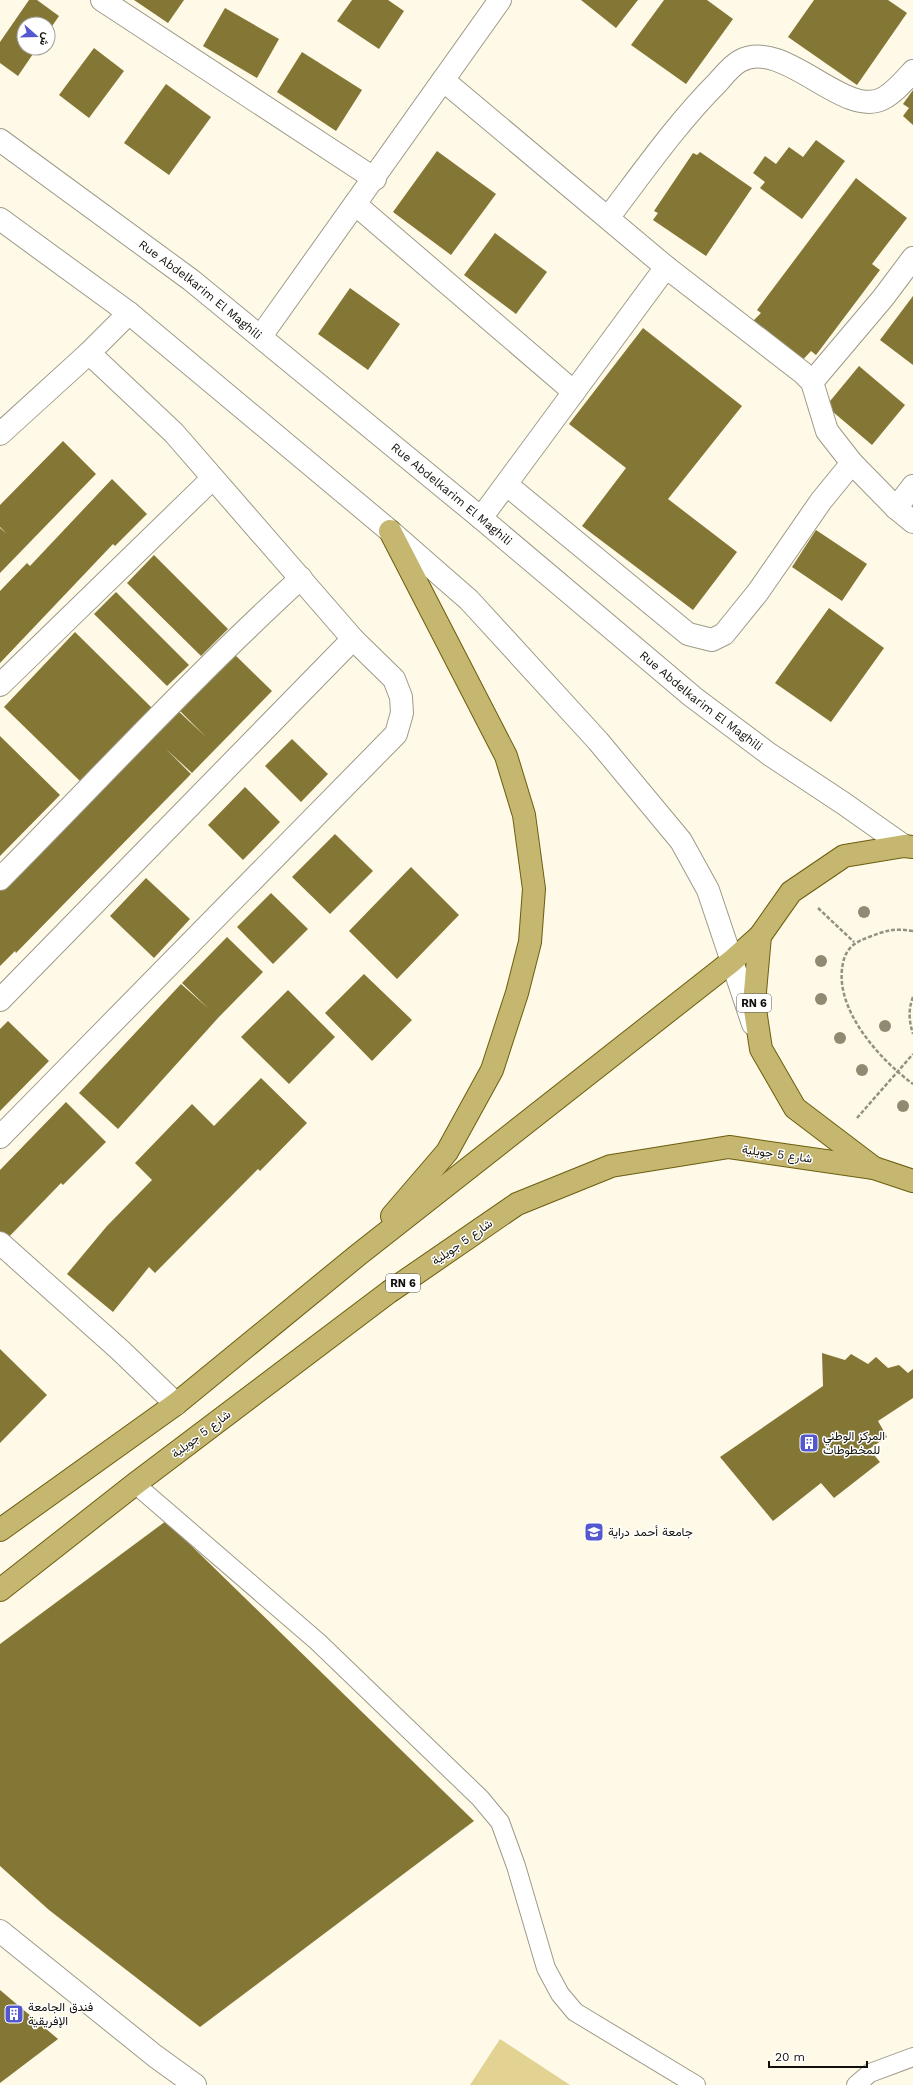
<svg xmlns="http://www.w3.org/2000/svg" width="913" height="2085" font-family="'Work Sans',Vazirmatn,sans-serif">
  <rect width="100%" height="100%" fill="#fefae7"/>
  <polygon fill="#e2d393" points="500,2039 570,2085 470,2085"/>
  <g fill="#847635">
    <polygon points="29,0 37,0 59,16 48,32 48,24 24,24 24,48 37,48 18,76 0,63 0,42"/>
    <polygon points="134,0 184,0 168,23"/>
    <polygon points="352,0 388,0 404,11 379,49 337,21"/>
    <polygon points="581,0 638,0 616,28"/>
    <polygon points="664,0 707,0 733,19 686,84 631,45"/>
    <polygon points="814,0 888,0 907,13 857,85 788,37"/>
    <polygon points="225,8 279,39 257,78 203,46"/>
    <polygon points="94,48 124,71 89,118 59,95"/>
    <polygon points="302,52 362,90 336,131 277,92"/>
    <polygon points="166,84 211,117 169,175 124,143"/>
    <polygon points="913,90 913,125 903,116 909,108 903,104"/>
    <polygon points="816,140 845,161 802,219 760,188 765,182 753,173 765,156 776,164 789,147 803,157"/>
    <polygon points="437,151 496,194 451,255 393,212"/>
    <polygon points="700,152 752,188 706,256 653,220 658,213 654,211 693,153 697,155"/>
    <polygon points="856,178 907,218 872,264 880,270 816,355 811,351 797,366 751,323 761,313 757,310"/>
    <polygon points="495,233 547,272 516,314 464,275"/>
    <polygon points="350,288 400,324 368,370 318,334"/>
    <polygon points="913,296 913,365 880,340"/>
    <polygon points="643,328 742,406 668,499 737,552 693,610 582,526 626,468 569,424"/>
    <polygon points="859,366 905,405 872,445 826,406"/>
    <polygon points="63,441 96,474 0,573 0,528 7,534 0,527 0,505"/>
    <polygon points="112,479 147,514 115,546 113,544 0,663 0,591 27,563 30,566"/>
    <polygon points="816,530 867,564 842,601 792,567"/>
    <polygon points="154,555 228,629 201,656 127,583"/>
    <polygon points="116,592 189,665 167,686 94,614"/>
    <polygon points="829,608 884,648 831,722 775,683"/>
    <polygon points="75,632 152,708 80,781 4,707"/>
    <polygon points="232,652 272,691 192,773 166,749 191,774 16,953 15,951 0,966 0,889 175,708 206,737 177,708"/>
    <polygon points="0,736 60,795 0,856"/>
    <polygon points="292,739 328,774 301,802 265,766"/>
    <polygon points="245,787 280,822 243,860 208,825"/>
    <polygon points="335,834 373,871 330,914 292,877"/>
    <polygon points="411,867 459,915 397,979 349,931"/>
    <polygon points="146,878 190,919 154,958 110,916"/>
    <polygon points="271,893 308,929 273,964 237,927"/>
    <polygon points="227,937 263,972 218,1018 118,1129 79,1093 181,984 209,1009 182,983"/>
    <polygon points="364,974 412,1020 372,1061 325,1013"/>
    <polygon points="288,990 335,1037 289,1084 241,1037"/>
    <polygon points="8,1021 49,1061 0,1111 0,1029"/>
    <polygon points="261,1078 307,1123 260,1171 258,1169 155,1273 149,1267 113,1312 67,1274 107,1226 152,1180 135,1163 192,1104 214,1126"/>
    <polygon points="66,1102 106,1142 63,1185 61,1183 3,1243 0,1240 0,1170"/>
    <polygon points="0,1349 47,1395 0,1443"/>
    <polygon points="822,1353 845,1360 851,1354 868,1364 876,1357 888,1368 899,1365 908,1373 913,1369 913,1398 878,1421 887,1437 869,1449 880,1462 834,1498 821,1483 773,1521 720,1457 823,1386"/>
    <polygon points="166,1521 474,1821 200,2027 49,1910 0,1866 0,1644"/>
    <polygon points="0,1990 58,2039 0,2083"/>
  </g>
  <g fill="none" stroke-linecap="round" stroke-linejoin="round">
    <defs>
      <g id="service">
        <polyline points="135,1484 318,1642 480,1798 500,1822 516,1866 546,1968 560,1994 575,2012 696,2085"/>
        <polyline points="856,2085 870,2073 913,2057"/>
      </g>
      <g id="minor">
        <polyline points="102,0 375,179"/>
        <polyline points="443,80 666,267 803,373 812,382 827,431 852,463 896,508 913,522"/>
        <polyline points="355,204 574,392"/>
        <path d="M 608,218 C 643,172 677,123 718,82 C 724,75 732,65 740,61 C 783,37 843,118 882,99 C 894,93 904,81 913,71"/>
        <polyline points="261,336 500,0"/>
        <polyline points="812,382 883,298 913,258"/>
        <polyline points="0,434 89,353"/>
        <polyline points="507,485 688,634 712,640 724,634 758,592 821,501 852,463"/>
        <polyline points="896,508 913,486"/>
        <polyline points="481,518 666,267"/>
        <polyline points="0,685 213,478"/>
        <path d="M 0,879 C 100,778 196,674 301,578"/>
        <polyline points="0,1000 353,639"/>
        <polyline points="0,1137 396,734 402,713 401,697 394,679 353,639 174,433 89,353 129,313"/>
        <polyline points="0,1243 120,1350 176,1404"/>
        <polyline points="0,1931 155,2056 195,2085"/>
      </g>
      <g id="tertiary">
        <path id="s1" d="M 0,140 L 191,280 L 481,518 L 693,697 L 769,754 L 843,803 L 904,846"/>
        <polyline points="0,219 129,313 390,531 469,600 598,741 681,841 708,890 753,1024"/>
      </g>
      <g id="primary">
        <polyline points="390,531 506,756 524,815 534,889 530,942 517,993 492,1070 447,1152 392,1216"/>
        <polyline points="913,847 904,846 844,856 791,892 760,936 754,1003 761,1049 795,1108 874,1168 913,1181"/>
        <polyline points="0,1530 176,1404 358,1255 732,961 760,936"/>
        <polyline points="0,1590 135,1484 389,1292 517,1204 611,1166 729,1147 874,1168"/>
      </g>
    </defs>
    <use href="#service" stroke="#9e9a89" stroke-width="20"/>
    <use href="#minor" stroke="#9e9a89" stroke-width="24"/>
    <use href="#tertiary" stroke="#9e9a89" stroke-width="24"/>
    <use href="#primary" stroke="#6d5d0e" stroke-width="24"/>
    <g stroke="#949184" stroke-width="2.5" stroke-dasharray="4 2" stroke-linecap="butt">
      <polyline points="818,908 854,942"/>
      <path d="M 913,931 C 893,928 888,930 869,937 C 855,942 846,948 843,963 C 833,1008 879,1059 913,1084"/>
      <path d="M 913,997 C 908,1010 909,1021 913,1034"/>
      <polyline points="857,1118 913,1054"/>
    </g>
    <use href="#service" stroke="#fff" stroke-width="18"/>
    <use href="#minor" stroke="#fff" stroke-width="22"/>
    <use href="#tertiary" stroke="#fff" stroke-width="22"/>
    <use href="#primary" stroke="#c5b770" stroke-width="22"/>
  </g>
  <g fill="#8f8a71">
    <circle cx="864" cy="912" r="6"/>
    <circle cx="821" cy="961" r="6"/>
    <circle cx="821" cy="999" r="6"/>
    <circle cx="885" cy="1026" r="6"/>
    <circle cx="840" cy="1038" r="6"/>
    <circle cx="862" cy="1070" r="6"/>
    <circle cx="903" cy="1106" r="6"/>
  </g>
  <defs>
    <symbol id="building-square" viewBox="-11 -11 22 22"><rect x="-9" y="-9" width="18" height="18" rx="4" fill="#5458cf" stroke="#fff"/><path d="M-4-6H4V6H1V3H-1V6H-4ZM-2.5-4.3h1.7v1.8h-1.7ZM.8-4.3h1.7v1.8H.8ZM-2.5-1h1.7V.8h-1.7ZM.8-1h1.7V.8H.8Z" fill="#fff"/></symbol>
    <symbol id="university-square" viewBox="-11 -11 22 22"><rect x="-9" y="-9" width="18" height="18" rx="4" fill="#5458cf" stroke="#fff"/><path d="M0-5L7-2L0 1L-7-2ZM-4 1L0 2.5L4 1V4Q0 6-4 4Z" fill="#fff"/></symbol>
  </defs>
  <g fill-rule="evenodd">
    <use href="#building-square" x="798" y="1432" width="22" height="22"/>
    <use href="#university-square" x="583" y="1521" width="22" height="22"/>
    <use href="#building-square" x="3" y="2003" width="22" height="22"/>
  </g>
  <g text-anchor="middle" stroke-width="3" stroke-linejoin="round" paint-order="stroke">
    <g fill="#fff" stroke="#585753" stroke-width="1">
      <rect x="737" y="994" width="34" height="18" rx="3"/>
      <rect x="386" y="1274" width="34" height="18" rx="3"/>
    </g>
    <g font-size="11" font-weight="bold" fill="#110f09">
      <text x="754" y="1007">RN 6</text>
      <text x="403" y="1287">RN 6</text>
    </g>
    <g font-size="12" fill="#110f09" stroke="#fff">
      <text dy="4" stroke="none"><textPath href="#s1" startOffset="250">Rue Abdelkarim El Maghili</textPath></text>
      <text dy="4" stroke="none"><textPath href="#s1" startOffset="574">Rue Abdelkarim El Maghili</textPath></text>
      <text dy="4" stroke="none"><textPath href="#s1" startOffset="898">Rue Abdelkarim El Maghili</textPath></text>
      <text transform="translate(777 1154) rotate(8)" y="4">شارع 5 جويلية</text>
      <text transform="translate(462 1242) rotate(-35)" y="4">شارع 5 جويلية</text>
      <text transform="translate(201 1434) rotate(-37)" y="4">شارع 5 جويلية</text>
    </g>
    <g font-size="12" fill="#110f09" stroke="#fff" text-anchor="start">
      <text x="823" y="1440">المركز الوطني<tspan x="823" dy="14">للمخطوطات</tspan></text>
      <text x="608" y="1536">جامعة أحمد دراية</text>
      <text x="28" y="2011">فندق الجامعة<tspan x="28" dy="14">الإفريقية</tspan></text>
    </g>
  </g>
  <g transform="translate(36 36) rotate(110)"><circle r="19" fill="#ffffff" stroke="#a09f9d"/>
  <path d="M0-3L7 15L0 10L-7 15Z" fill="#5458cf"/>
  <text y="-6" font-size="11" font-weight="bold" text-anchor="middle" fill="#110f09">ش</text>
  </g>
  <path d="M769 2061v6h98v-6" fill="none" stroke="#110f09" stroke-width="2"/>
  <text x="775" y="2061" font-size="12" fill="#110f09" stroke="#ffffff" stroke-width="3" paint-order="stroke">20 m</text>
</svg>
